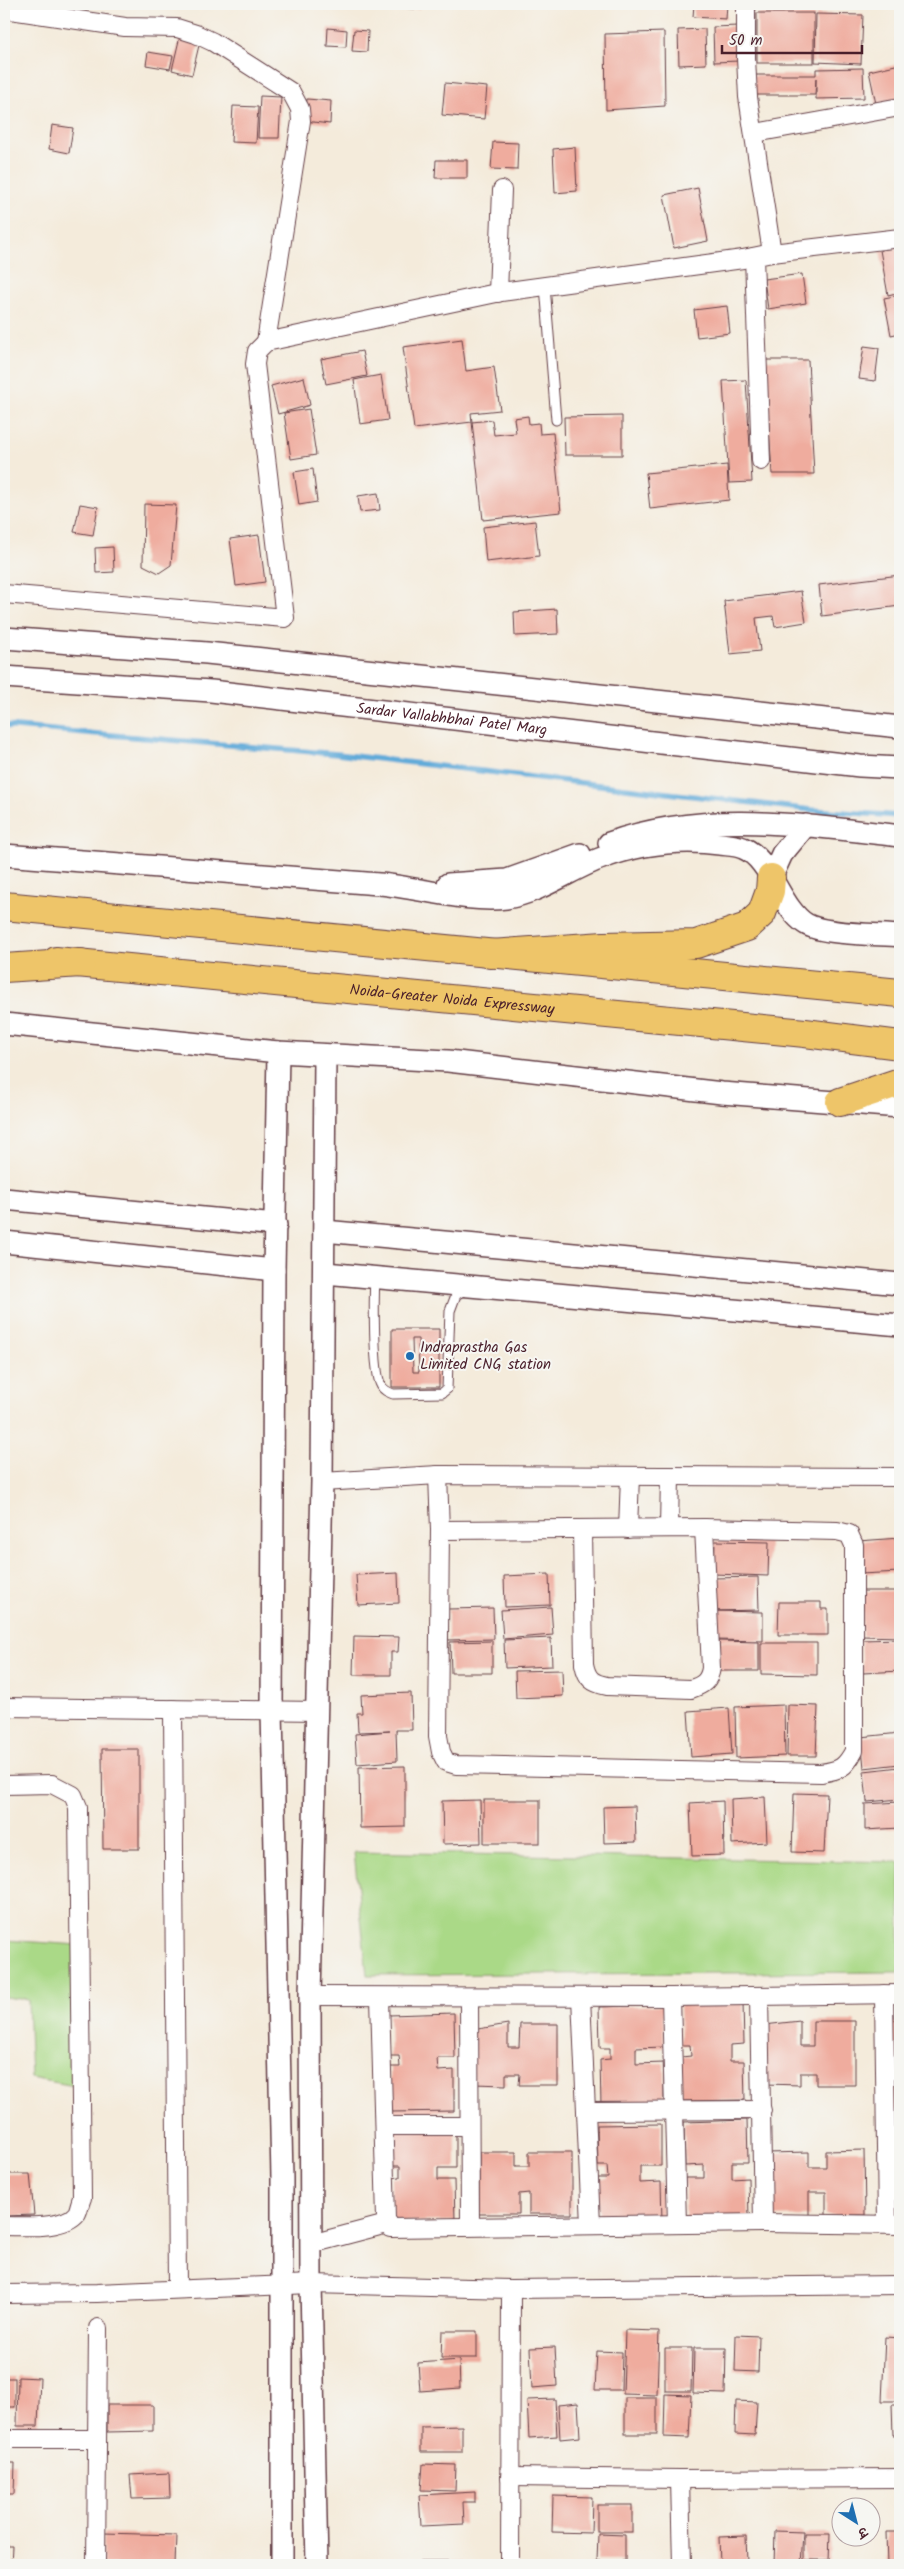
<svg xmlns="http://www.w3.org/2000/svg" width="904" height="2569" font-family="Kalam,'Playpen Sans Deva',sans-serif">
  <rect width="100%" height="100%" fill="#f6f6f2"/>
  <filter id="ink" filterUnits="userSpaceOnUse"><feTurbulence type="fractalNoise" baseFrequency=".02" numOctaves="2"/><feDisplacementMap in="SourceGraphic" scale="10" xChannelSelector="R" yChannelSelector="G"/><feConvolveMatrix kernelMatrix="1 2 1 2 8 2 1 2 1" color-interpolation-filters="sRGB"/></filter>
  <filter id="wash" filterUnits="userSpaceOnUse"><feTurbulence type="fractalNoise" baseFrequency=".0096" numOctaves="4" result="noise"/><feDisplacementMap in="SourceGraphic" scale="20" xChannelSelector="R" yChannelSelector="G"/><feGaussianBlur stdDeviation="1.12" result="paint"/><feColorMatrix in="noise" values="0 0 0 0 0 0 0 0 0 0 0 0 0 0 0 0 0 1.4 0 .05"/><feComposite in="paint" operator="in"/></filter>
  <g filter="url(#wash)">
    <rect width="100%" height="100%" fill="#f4ebdb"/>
    <g fill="#aad987" stroke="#7a7c59">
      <polygon points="354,1852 900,1862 900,1972 367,1975"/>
      <polygon points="4,1940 79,1945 80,2087 31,2078 28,2000 4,1997"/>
    </g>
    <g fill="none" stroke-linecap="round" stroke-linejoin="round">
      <polyline stroke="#62abd9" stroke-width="5.5" points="4,726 337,754 812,810 900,816"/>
    </g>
    <g id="blocks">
      <g fill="#efac9e" fill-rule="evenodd">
        <polygon points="394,4 420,4 419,9 393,8"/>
        <polygon points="694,4 727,4 726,19 693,17"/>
        <rect x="757" y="13" width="57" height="50"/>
        <polygon points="816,14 863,15 861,64 815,62"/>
        <polygon points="738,26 739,61 714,62 713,27"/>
        <polygon points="328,28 347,30 346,47 327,46"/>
        <polygon points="705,29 706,64 679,65 678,30"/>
        <polygon points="354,30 368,31 367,52 352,51"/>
        <polygon points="664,32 665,106 606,110 605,34"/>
        <polygon points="180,36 200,41 192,75 172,70"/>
        <polygon points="148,52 173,56 170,69 146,65"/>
        <polygon points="900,64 900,99 876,104 869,71"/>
        <polygon points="863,68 864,98 816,99 816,78 815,95 754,95 754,75 816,75 816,69"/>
        <polygon points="445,83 487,87 484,119 442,115"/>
        <polygon points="260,96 281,97 279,138 258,138"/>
        <polygon points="307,99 331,101 330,124 305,121"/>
        <polygon points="233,106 258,107 256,143 231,142"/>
        <polygon points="52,125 73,128 69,153 49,149"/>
        <polygon points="493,142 518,143 517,170 491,169"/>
        <polygon points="575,147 577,191 555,193 553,149"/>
        <polygon points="436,160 467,160 467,178 435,178"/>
        <polygon points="698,188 708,241 674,248 664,195"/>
        <polygon points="900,247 900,264 897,265 900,292 888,295 880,250"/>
        <polygon points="802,274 806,303 768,309 764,279"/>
        <polygon points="900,295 900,333 891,335 884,298"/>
        <polygon points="727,306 730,333 697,337 694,310"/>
        <polygon points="462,339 466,371 494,367 500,410 471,413 472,422 414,429 403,347"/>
        <polygon points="864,346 879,348 875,381 859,379"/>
        <polygon points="362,351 367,376 326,384 321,359"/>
        <polygon points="765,360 808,360 814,474 772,474"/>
        <polygon points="381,375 388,420 360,424 354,380"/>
        <polygon points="304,377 310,405 278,414 271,386"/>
        <polygon points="746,380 752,482 729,483 723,381"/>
        <polygon points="309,409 316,455 291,459 284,413"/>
        <polygon points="528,416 529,424 539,423 540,434 553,433 561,512 483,520 472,422 492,420 494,435 516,433 514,418"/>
        <polygon points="622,416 622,455 565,455 564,417"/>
        <polygon points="727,465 729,500 650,509 646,473"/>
        <polygon points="313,469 317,502 299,505 294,472"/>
        <polygon points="378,493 380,510 360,512 358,496"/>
        <polygon points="80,504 98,507 93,535 74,532"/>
        <polygon points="144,504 176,505 171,565 159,573 143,565"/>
        <polygon points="535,521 539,556 486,562 483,527"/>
        <polygon points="259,535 265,582 236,586 230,539"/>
        <polygon points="113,547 114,572 96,573 95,548"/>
        <polygon points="900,575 900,606 822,616 819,585"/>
        <polygon points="801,591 806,622 775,627 773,616 756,618 760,651 730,654 724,601"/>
        <polygon points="557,609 558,634 515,636 514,612"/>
        <path d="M 392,1329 L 439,1329 L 439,1387 L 392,1387 ZM 412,1339 L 418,1339 L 419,1372 L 413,1372 Z"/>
        <polygon points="900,1538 900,1572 860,1574 858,1541"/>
        <polygon points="715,1541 769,1542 768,1576 714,1574"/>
        <polygon points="398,1573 399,1603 358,1605 356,1575"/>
        <polygon points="549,1574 550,1605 505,1607 504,1576"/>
        <polygon points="758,1577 759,1610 714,1611 714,1578"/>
        <polygon points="863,1591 900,1591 900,1637 862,1636"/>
        <polygon points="779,1602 821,1602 821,1609 828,1609 828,1635 778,1635"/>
        <polygon points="551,1607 553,1635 503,1639 501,1610"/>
        <polygon points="493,1608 494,1639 448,1640 448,1609"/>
        <polygon points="716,1611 763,1612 763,1641 715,1640"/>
        <polygon points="354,1636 399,1637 398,1652 391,1652 391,1675 353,1675"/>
        <polygon points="551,1638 552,1666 505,1668 504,1640"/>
        <polygon points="900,1639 900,1671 863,1673 861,1640"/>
        <polygon points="492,1641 492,1673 451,1673 450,1642"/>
        <polygon points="719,1641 759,1642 759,1671 719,1671"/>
        <polygon points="761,1643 817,1643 817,1675 761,1674"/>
        <polygon points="562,1670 563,1696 516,1698 515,1671"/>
        <polygon points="411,1693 412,1730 396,1730 397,1761 357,1764 355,1734 390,1731 358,1732 357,1713 362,1713 361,1695"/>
        <polygon points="784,1705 785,1756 736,1758 735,1707"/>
        <polygon points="788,1705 818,1706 816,1756 787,1756"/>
        <polygon points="729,1708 732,1754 691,1757 688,1711"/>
        <polygon points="900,1733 900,1764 864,1768 861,1737"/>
        <polygon points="102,1749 139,1749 139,1849 103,1849"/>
        <polygon points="405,1766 405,1827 360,1828 359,1767"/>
        <polygon points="900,1767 900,1799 867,1802 864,1771"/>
        <polygon points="794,1793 827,1794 824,1853 792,1852"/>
        <polygon points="765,1797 767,1842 732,1844 731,1799"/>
        <polygon points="480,1800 481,1843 443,1844 442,1801"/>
        <rect x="484" y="1800" width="56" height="43"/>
        <polygon points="723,1801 724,1855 692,1856 690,1803"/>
        <polygon points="900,1802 900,1828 865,1830 865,1804"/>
        <polygon points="635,1806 636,1842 604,1843 603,1807"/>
        <polygon points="743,2003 744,2044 730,2045 730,2061 744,2061 745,2100 682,2101 681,2057 691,2056 690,2045 681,2045 680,2004"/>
        <polygon points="663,2005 664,2047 636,2048 636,2064 664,2063 664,2103 601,2104 600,2060 610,2059 610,2048 600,2048 599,2007"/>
        <polygon points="454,2013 455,2058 437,2058 438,2071 454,2070 454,2111 391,2112 390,2067 400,2067 399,2056 390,2056 389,2015"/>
        <polygon points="891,2020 900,2020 900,2056 890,2056"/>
        <polygon points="800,2021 800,2046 813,2046 813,2021 855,2021 855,2085 816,2085 816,2073 800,2073 800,2085 765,2084 764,2025"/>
        <polygon points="508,2024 508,2047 519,2047 520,2024 558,2024 558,2085 519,2085 520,2074 506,2074 506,2085 474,2084 472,2030"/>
        <rect x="890" y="2068" width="10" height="44"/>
        <polygon points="747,2120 748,2162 732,2162 732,2179 748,2178 749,2218 685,2219 685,2178 704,2178 704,2165 685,2166 684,2122"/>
        <polygon points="661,2124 661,2166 640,2166 640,2183 661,2182 662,2222 599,2223 598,2178 608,2178 607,2166 598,2166 597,2125"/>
        <polygon points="895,2128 900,2128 900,2164 894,2164"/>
        <polygon points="392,2129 456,2132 456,2168 438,2168 438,2180 454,2180 455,2221 392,2222 391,2178 400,2177 400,2166 391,2166"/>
        <polygon points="864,2150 865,2215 826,2215 826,2192 809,2192 809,2216 768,2217 767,2153 809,2152 809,2167 826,2167 826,2151"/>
        <polygon points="479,2152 516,2152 516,2166 529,2166 529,2152 572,2152 572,2214 529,2214 529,2193 519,2194 519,2214 479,2214"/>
        <polygon points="4,2174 30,2174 34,2215 4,2216"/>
        <rect x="893" y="2176" width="7" height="44"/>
        <polygon points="625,2330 659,2331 657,2395 623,2394"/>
        <polygon points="442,2331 477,2331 477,2358 441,2358"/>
        <polygon points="736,2335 759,2336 758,2372 735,2371"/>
        <polygon points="885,2337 900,2338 900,2401 882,2401"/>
        <polygon points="555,2347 557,2386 532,2388 530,2348"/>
        <polygon points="665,2348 692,2348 691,2391 665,2391"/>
        <polygon points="694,2348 726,2348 725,2394 693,2393"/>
        <polygon points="597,2351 622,2352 621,2390 595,2390"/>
        <polygon points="459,2360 460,2388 420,2391 418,2363"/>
        <polygon points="18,2377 40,2378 38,2426 17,2426"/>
        <rect x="4" y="2378" width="11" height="29"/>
        <polygon points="665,2394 691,2395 689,2438 664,2437"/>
        <rect x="625" y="2398" width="32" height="36"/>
        <polygon points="555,2399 557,2436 529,2438 527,2400"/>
        <polygon points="736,2401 757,2402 755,2435 735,2434"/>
        <polygon points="578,2403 580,2437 560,2439 558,2405"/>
        <polygon points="107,2405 153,2405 153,2431 107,2432"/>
        <polygon points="892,2405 900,2405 900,2435 893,2435"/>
        <polygon points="462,2426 462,2452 421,2452 421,2427"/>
        <polygon points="4,2463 15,2463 14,2494 4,2494"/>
        <polygon points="423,2464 456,2465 455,2491 421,2490"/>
        <polygon points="169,2473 170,2498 132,2499 130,2475"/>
        <polygon points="475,2492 475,2502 463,2502 464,2524 421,2526 419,2495"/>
        <polygon points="553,2496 592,2497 591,2533 552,2532"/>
        <rect x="597" y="2505" width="35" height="27"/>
        <polygon points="775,2531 803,2532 801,2565 774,2565"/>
        <polygon points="886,2532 900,2532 900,2565 887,2565"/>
        <polygon points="104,2533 176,2535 175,2565 103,2565"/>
        <polygon points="598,2534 625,2535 625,2561 597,2561"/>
        <polygon points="804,2534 830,2534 829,2560 804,2560"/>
        <polygon points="746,2536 747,2563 720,2564 719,2537"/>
        <polygon points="4,2546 12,2546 11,2565 4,2565"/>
        <rect x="421" y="2561" width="42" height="4"/>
      </g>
    </g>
  </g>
  <g filter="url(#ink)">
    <use href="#blocks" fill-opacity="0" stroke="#643e45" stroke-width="1"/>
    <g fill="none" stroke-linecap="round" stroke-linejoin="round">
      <defs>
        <g id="service">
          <polyline points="545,286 556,420"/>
          <path d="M 375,1278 C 374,1296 373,1372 381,1385 C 383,1390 388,1392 393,1394 L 442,1393 L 447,1389 L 450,1311 L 456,1295 L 466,1289"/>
        </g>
        <g id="minor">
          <polyline points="4,9 125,27 177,28 196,34 213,42 291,92 300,109 301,121 266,342"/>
          <polyline points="755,133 900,107"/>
          <polyline points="772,253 900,238"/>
          <polyline points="754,257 761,461"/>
          <polyline points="498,293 502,190"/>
          <polyline points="4,594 285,618 255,364 257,351 266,342 501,292 743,259 772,253 748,97 746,58 746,4"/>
          <path d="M 438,1475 L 440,1530 L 438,1736 L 441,1752 L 446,1762 L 456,1765 L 821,1773 C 840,1770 845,1768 854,1751 L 854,1545 L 849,1534 L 837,1531 L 704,1528 L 440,1530"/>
          <polyline points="322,1482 438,1475 900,1477"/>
          <polyline points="669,1528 670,1476"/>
          <path d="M 582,1529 L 584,1664 C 587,1679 592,1683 607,1686 L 691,1689 C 703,1685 709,1681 711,1668 L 704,1528"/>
          <polyline points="628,1529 630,1476"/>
          <polyline points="4,1707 318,1711"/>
          <polyline points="173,1709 177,2288"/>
          <path d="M 4,1785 L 52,1784 L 73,1795 L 78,1807 L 82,2198 C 80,2202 79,2209 77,2213 C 64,2230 23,2226 4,2226"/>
          <polyline points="884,1994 887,2224"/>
          <polyline points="310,1996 671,1997 900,1994"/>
          <polyline points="759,1996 763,2223"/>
          <polyline points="380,1997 386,2219 391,2228 763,2223 900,2225"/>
          <polyline points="469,1997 470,2226"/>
          <polyline points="581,1997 591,2225"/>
          <polyline points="671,1997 677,2224"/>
          <polyline points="586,2111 762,2110"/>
          <polyline points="385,2126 469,2126"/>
          <polyline points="311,2244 387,2224"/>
          <polyline points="4,2294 97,2293 311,2284 511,2289 900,2285"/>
          <polyline points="4,2439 96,2439"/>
          <polyline points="510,2477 680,2479 900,2478"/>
          <polyline points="680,2479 682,2565"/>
          <polyline points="96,2565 98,2328"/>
          <polyline points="510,2565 511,2289"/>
        </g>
        <g id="tertiary">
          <polyline points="4,638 207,653 900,727"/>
          <path id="s1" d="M 4,677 L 211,691 L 860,766 L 900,768"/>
          <path d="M 609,843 C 702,809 804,825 900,836"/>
          <path d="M 4,855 C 129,865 254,874 379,884 C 418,887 467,903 506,898 C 540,893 571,869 602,858 C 639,844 681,839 720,844 C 727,845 736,845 743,848 C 771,859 780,908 806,924 C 824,935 878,934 900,936"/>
          <polyline points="771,878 782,854 806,825"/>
          <polyline points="448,884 507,880 580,854"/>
          <polyline points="4,1024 278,1052 448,1061 722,1093 900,1107"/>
          <polyline points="278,1052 274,1270 272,1710 282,2178 282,2565"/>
          <polyline points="4,1199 276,1225"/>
          <polyline points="324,1231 900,1284"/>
          <polyline points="4,1242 274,1270"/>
          <polyline points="325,1273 900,1325"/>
          <polyline points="317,2565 311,2284 310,1996 322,1482 325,1055"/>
        </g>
        <g id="trunk">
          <polyline points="4,906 900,993"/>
          <path id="s2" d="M 56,961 L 805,1033 L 900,1045"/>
        </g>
        <g id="motorway">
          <polyline points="490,954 604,946 696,944 747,927 762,913 770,891 771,878"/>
          <polyline points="4,968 81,963"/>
          <polyline points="840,1102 900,1082"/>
        </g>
      </defs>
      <use href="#service" stroke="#643e45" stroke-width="11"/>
      <use href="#minor" stroke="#643e45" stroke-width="20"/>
      <use href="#tertiary" stroke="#643e45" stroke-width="24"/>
      <use href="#trunk" stroke="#643e45" stroke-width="30"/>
      <use href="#motorway" stroke="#643e45" stroke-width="30"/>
      <use href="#service" stroke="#fff" stroke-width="9"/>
      <use href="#minor" stroke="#fff" stroke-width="18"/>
      <use href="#tertiary" stroke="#fff" stroke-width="21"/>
      <use href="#trunk" stroke="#eec569" stroke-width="28"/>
      <use href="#motorway" stroke="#eec569" stroke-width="28"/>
    </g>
  </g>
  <circle fill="#1f6fb2" stroke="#f6f6f2" stroke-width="2" cx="410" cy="1356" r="5"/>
  <g text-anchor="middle" stroke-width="4" stroke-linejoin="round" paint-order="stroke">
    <g font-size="15" fill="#4a1f2b" stroke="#f6f6f2">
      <text dy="5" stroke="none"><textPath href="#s1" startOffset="450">Sardar Vallabhbhai Patel Marg</textPath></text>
      <text dy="5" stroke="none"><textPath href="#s2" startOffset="398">Noida-Greater Noida Expressway</textPath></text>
    </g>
    <g font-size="15" fill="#4a1f2b" stroke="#f6f6f2" text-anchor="start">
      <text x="420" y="1352">Indraprastha Gas<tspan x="420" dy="17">Limited CNG station</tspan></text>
    </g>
  </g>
  <rect width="904" height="2569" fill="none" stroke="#f6f6f2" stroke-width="20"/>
  <g transform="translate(856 2522) rotate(144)"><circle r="24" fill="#f6f6f2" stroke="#b1a0a2"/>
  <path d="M0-4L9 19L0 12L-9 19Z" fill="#1f6fb2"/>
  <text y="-8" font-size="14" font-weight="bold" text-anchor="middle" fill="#4a1f2b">उ</text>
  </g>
  <path d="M722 45v8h140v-8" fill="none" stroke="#4a1f2b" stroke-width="2.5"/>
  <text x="729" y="45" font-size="15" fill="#4a1f2b" stroke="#f6f6f2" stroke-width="4" paint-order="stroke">50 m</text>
</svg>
